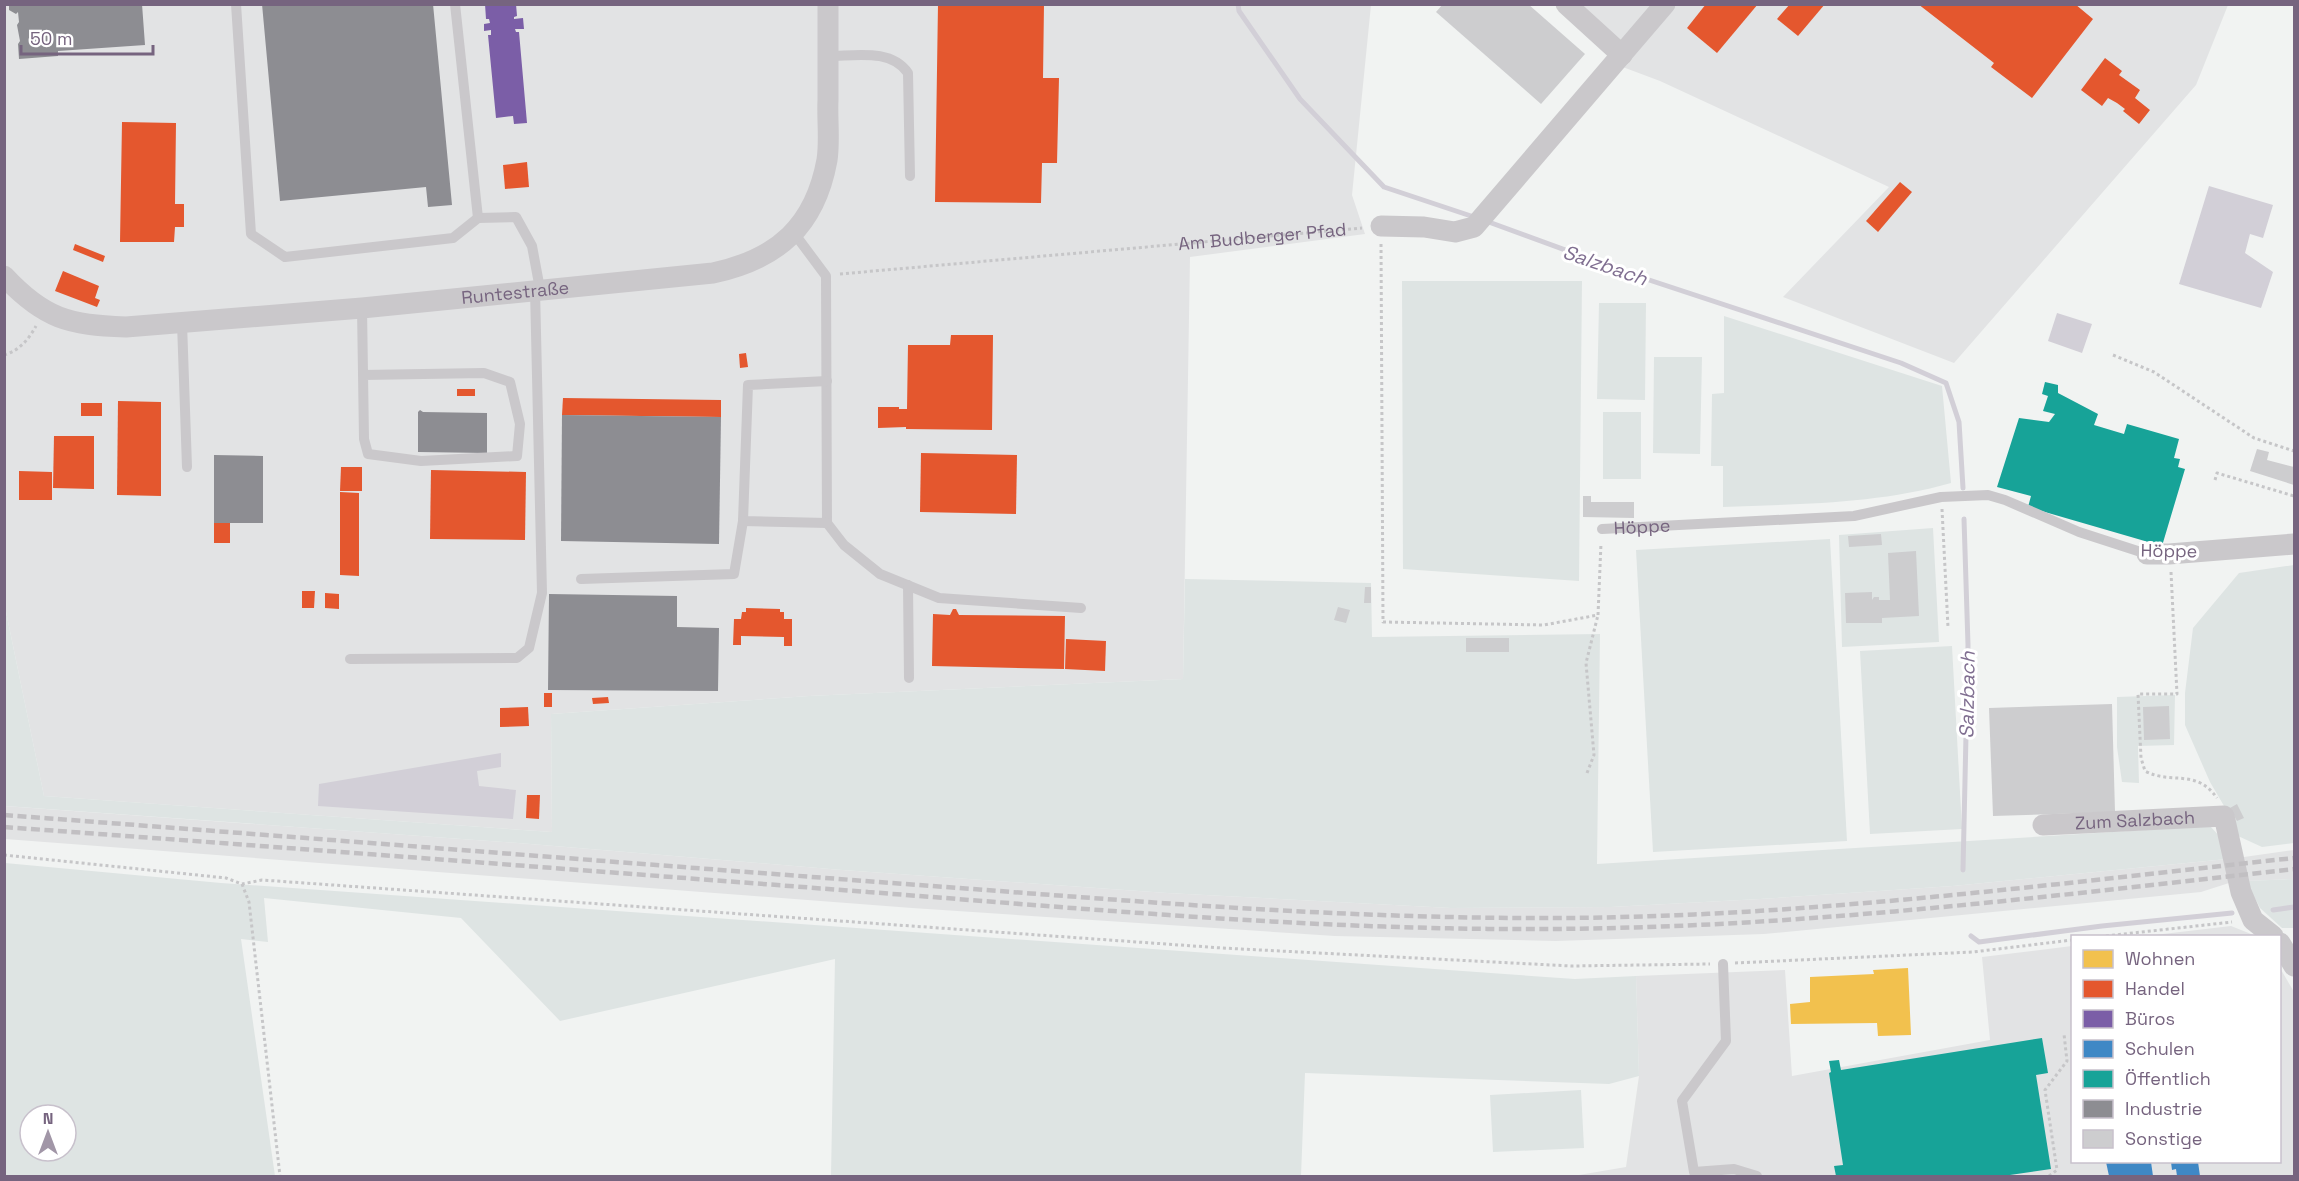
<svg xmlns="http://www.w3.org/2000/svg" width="2299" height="1181" font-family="'Space Grotesk',sans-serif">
  <rect width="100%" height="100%" fill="#f1f3f2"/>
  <g fill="#e2e3e4">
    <polygon points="4,5 1371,5 1352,195 1365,234 1190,257 1183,679 809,696 551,714 552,832 44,796 4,602"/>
    <polygon points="1555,5 2228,5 2196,85 1954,363 1783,297 1889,187 1660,81 1620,66"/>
    <polygon points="4,806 518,843 842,870 1167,893 1451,908 1611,907 1760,899 1953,886 2227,859 2229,883 2201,892 1764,934 1556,941 1335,936 912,908 5,839"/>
    <polygon points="2294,850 2294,879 2246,881 2244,857"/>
    <polygon points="2231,926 2256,936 2146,936"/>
    <polygon points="2072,946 2072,1162 2280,1162 2280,968 2294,992 2294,1176 1573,1176 1626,1167 1639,1076 1636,976 1785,970 1792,1076 1990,1040 1982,957"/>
  </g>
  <g fill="#dee4e3" fill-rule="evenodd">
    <polygon points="1402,281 1582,281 1579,581 1403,569"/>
    <polygon points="1599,303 1646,303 1645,400 1597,399"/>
    <path d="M 1724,316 L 1942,386 L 1951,483 C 1878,504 1799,504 1723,507 L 1723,466 L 1711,466 L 1712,394 L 1724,393 Z"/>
    <polygon points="1654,357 1702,357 1700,454 1653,453"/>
    <rect x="1603" y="412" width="38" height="67"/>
    <polygon points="1933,528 1939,642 1842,647 1839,535"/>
    <polygon points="1830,539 1847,841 1653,852 1636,550"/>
    <polygon points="2294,565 2294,843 2262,847 2238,836 2227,811 2210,782 2185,725 2185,693 2193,628 2239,573"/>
    <polygon points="1185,579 1371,583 1372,637 1600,634 1597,864 2210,826 2222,839 2227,859 1953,886 1760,899 1611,907 1451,908 1167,893 842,870 518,843 5,806 4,602 44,796 552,832 551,714 809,696 1183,679"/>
    <polygon points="1952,646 1962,829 1870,834 1860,651"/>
    <polygon points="2175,695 2174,745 2138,746 2139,783 2122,782 2117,747 2117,697"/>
    <path d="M 5,863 L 221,883 L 1237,955 L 1575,979 L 1636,976 L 1639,1076 L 1609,1084 L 1305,1073 L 1301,1176 L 831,1176 L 835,959 L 560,1021 L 461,918 L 264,898 L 268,942 L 241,939 L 275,1176 L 5,1176 ZM 30,1115 L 66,1115 L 66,1151 L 30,1151 Z"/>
    <polygon points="2294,879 2294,928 2282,928 2260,908 2246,881"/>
    <polygon points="1581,1090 1584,1148 1493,1152 1490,1095"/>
  </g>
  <g fill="#d2cfd7">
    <polygon points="2209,186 2273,205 2263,238 2250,234 2245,253 2273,272 2261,308 2179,284"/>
    <polygon points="2057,313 2092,324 2082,353 2048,341"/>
    <polygon points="501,753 501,767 477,771 479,786 516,790 513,819 318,806 319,784"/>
  </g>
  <polygon fill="#f2c14e" points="1908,968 1911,1035 1878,1036 1877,1023 1791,1024 1790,1004 1810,1002 1810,977 1874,974 1873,970"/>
  <g fill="#e4572e">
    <polygon points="938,4 1044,4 1043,78 1059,78 1057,163 1042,163 1041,203 935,202"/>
    <polygon points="1706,4 1758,4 1717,53 1687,28"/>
    <polygon points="1790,4 1825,4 1798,36 1777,19"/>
    <polygon points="1918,4 2075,4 2093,19 2032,98 1991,67 1994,63"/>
    <polygon points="2105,58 2122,71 2119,75 2140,90 2135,98 2150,110 2139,124 2123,111 2125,109 2117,103 2108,98 2102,106 2081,90"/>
    <polygon points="122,122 176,123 175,204 184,204 184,227 175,227 174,242 120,242"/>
    <polygon points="527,162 529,187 505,189 503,165"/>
    <polygon points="1900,182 1912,192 1878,232 1866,221"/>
    <polygon points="75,244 105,256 103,262 73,250"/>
    <polygon points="63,271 99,286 95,298 100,300 97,307 55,291"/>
    <polygon points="951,335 993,335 992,430 906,429 906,427 878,428 878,407 899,407 899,409 907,409 908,345 950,345"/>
    <polygon points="746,353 748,367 740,368 739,354"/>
    <rect x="457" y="389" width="18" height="7"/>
    <polygon points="563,398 721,400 721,417 562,415"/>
    <polygon points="118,401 161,402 161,496 117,495"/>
    <rect x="81" y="403" width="21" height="13"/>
    <polygon points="54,436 94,436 94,489 53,488"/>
    <polygon points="921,453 1017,455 1016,514 920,512"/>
    <polygon points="341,467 362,467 362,491 340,491"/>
    <polygon points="431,470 526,472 525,540 430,539"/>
    <polygon points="19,471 52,472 52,500 19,500"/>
    <polygon points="340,492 359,493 359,576 340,575"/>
    <rect x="214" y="523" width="16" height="20"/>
    <polygon points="302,591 315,591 314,608 302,608"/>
    <polygon points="325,593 339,594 339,609 325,608"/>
    <polygon points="746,608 780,609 780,612 784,612 784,619 792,619 792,646 784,646 784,637 741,636 741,645 733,645 734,619 741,619 742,612 746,612"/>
    <polygon points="953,609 956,609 959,615 1065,616 1064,669 932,666 933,614 950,615"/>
    <polygon points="1066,639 1106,641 1105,671 1065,669"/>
    <rect x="544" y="693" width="8" height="14"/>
    <polygon points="608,697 609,703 593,704 592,698"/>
    <polygon points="528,707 529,726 500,727 500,708"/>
    <polygon points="527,795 540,795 539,819 526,818"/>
  </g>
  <polygon fill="#7b5ea7" points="485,4 516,4 517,16 514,17 514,19 523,18 524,29 515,29 516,32 519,32 527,123 514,124 513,116 496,118 488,35 491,35 491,30 484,31 484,24 490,23 489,19 486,19"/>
  <g fill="#3f88c5">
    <polygon points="2106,1162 2151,1162 2153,1176 2109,1176"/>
    <polygon points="2171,1162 2198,1162 2200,1176 2177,1176 2176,1169 2172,1170"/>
  </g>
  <g fill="#17a398">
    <polygon points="2045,382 2058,385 2058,393 2098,414 2094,425 2124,434 2127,424 2179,439 2174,458 2180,459 2178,467 2185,469 2162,546 2028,507 2031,496 1997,487 2019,418 2049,422 2055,414 2043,411 2048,396 2042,394"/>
    <polygon points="2042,1038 2048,1073 2036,1075 2051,1169 2003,1176 1836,1176 1834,1166 1843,1165 1829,1073 1831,1072 1829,1061 1839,1060 1841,1070"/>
  </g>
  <g fill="#8d8d92">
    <polygon points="9,4 142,4 145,45 58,51 58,56 19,59 18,44 20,41 17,25 19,22 18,12 16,14 9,10"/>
    <polygon points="262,4 433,4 452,205 428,207 426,187 280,201"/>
    <polygon points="420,410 423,412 487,413 487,453 418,452 418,412"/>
    <polygon points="562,415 721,417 719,544 561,541"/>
    <polygon points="214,455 263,456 263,523 214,523"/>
    <polygon points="549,594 677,596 677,627 719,628 718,691 548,690"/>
  </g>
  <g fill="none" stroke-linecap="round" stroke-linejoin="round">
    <g stroke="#d2cfd7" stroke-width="5">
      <polyline points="1238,4 1239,11 1300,99 1384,187 1477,218"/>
      <polyline points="1486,221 1631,274 1901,363 1946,383 1959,422 1963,488"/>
      <polyline points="1963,870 1968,645 1964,519"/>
      <polyline points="2273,910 2294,907"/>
      <polyline points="1971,936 1979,942 2102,926 2232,913"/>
    </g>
  </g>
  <g fill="#cdcdcf">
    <polygon points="1443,4 1528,4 1585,54 1541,104 1436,12"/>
    <polygon points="2257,449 2269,452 2267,460 2294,467 2294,485 2250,471"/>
    <polygon points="1583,496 1591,496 1591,502 1634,502 1634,518 1583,517"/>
    <polygon points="1881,534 1882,545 1849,547 1848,536"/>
    <polygon points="1916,551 1919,616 1882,618 1882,623 1846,623 1845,593 1872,592 1872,600 1874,597 1879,597 1879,600 1890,600 1888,553"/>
    <polygon points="1365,587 1371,587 1371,603 1364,603"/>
    <polygon points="1338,607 1350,610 1346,623 1334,620"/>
    <rect x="1466" y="638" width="43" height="14"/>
    <polygon points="2112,704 2115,812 1993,816 1989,708"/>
    <polygon points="2169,706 2170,739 2144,740 2143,707"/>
    <polygon points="2237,804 2244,818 2237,821 2230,808"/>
  </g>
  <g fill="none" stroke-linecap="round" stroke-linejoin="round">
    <g stroke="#c6c6c8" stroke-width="3" stroke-dasharray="3 3" stroke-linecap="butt">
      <polyline points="1381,244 1383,622 1544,625 1598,615 1601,543"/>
      <path id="s1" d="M 840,274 L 1362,228"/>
      <path d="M 4,355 C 19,351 29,339 36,326"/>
      <polyline points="2113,355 2154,372 2254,438 2294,451"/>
      <polyline points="2215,480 2217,473 2294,496"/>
      <polyline points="1942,509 1948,627"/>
      <path d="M 2171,572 L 2177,694 L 2138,694 L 2141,758 L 2145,771 C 2171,785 2196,768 2217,798"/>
      <polyline points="1587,773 1594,755 1586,663 1598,615"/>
      <polyline points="4,855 226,878 242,884 262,880 1222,948 1571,966 1710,964"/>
      <polyline points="242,884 249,902 280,1176"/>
      <polyline points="2106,936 2232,922"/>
      <polyline points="1735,963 1973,952 2072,940"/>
      <polyline points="2049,1176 2057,1170 2045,1090 2067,1061 2064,1034"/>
    </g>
    <g stroke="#cac8cb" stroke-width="10">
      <polyline points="236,4 251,234 285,257 453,238 478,218 516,217 532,246 540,289"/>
      <polyline points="455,4 478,218"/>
      <path d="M 828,56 C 855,56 891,48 908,73 L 910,176"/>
      <polyline points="794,233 826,276 827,523 844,545 880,574 939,598 1081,608"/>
      <polyline points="362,308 364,439 368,454 421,461 517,456 520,424 510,382 484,373 363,375"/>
      <polyline points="182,323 187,467"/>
      <polyline points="827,381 748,385 743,521 827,523"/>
      <path id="s2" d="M 1602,529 L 1854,516 L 1941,497 L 1988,495 L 2005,500 L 2079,532 L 2147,554"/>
      <polyline points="581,579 734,574 743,521"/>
      <polyline points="908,585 909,678"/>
      <polyline points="350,659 517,658 529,648 542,593 535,289"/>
      <polyline points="1723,964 1726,1041 1682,1101 1694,1172 1734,1169 1757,1176"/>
    </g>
    <g stroke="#cac8cb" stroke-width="21">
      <polyline points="1566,4 1622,55"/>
      <polyline points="1381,226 1424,227 1455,232 1474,227 1665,4"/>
      <path id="s3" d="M 4,276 C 44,319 69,325 126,327 L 362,308 L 713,273 C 778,259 815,226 827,160 C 830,141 827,119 828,100 C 828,68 828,36 828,4"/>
      <polyline points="2147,554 2169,554 2294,544"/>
      <path id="s4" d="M 2043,825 L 2224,816 L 2241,892 L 2253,920 L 2273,936"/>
      <polyline points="2280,943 2294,966"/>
    </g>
    <g stroke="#c1bfc2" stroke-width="4.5" stroke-dasharray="9 4.5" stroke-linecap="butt">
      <path d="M 4,815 C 296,837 588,860 879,882 C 1098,898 1316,918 1536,918 C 1790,919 2043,885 2294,858"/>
      <path d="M 4,827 C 292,848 580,870 868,892 C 1090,909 1313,930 1536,929 C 1789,929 2043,897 2294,869"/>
    </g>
  </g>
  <g text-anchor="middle" stroke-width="6" stroke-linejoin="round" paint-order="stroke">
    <g font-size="18" fill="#76647f" stroke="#fff">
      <text dy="6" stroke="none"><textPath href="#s1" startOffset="424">Am Budberger Pfad</textPath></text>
      <text dy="6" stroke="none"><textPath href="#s3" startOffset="528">Runtestraße</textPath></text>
      <text dy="6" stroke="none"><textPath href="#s2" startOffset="40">Höppe</textPath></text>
      <text transform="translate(2169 551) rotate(1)" y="6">Höppe</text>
      <text dy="6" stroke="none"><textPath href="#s4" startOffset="92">Zum Salzbach</textPath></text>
    </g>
    <g font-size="20" font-style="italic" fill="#806f91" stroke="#fff">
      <text transform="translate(1605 265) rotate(19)" y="7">Salzbach</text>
      <text transform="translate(1967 695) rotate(-89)" y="7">Salzbach</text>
    </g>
  </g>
  <rect width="2299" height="1181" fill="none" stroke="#76647f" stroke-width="12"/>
  <rect x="2071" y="935" width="210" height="228" fill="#ffffff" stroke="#c8c1cc" stroke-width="1.5"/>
  <rect x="2083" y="950" width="30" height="18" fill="#f2c14e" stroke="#c8c1cc" stroke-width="1.5"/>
  <text x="2125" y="965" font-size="18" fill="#76647f">Wohnen</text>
  <rect x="2083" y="980" width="30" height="18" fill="#e4572e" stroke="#c8c1cc" stroke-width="1.5"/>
  <text x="2125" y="995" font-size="18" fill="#76647f">Handel</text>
  <rect x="2083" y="1010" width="30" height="18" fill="#7b5ea7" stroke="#c8c1cc" stroke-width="1.5"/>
  <text x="2125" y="1025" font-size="18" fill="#76647f">Büros</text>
  <rect x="2083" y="1040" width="30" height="18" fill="#3f88c5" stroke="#c8c1cc" stroke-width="1.5"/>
  <text x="2125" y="1055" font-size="18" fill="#76647f">Schulen</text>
  <rect x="2083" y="1070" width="30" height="18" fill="#17a398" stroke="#c8c1cc" stroke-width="1.5"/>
  <text x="2125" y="1085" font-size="18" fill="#76647f">Öffentlich</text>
  <rect x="2083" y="1100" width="30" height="18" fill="#8d8d92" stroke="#c8c1cc" stroke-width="1.5"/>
  <text x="2125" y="1115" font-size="18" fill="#76647f">Industrie</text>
  <rect x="2083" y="1130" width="30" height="18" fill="#cdcdcf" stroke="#c8c1cc" stroke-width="1.5"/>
  <text x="2125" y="1145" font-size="18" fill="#76647f">Sonstige</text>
  <g transform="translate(48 1133)"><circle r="28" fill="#ffffff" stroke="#c8c1cc" stroke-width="1.5"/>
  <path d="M0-4.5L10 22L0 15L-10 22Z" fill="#a196a7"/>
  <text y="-9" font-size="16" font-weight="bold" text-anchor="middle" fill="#76647f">N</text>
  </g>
  <path d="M21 45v9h132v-9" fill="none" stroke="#76647f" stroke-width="3"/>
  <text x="30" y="45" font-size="18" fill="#76647f" stroke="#ffffff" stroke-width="4.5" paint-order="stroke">50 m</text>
</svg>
